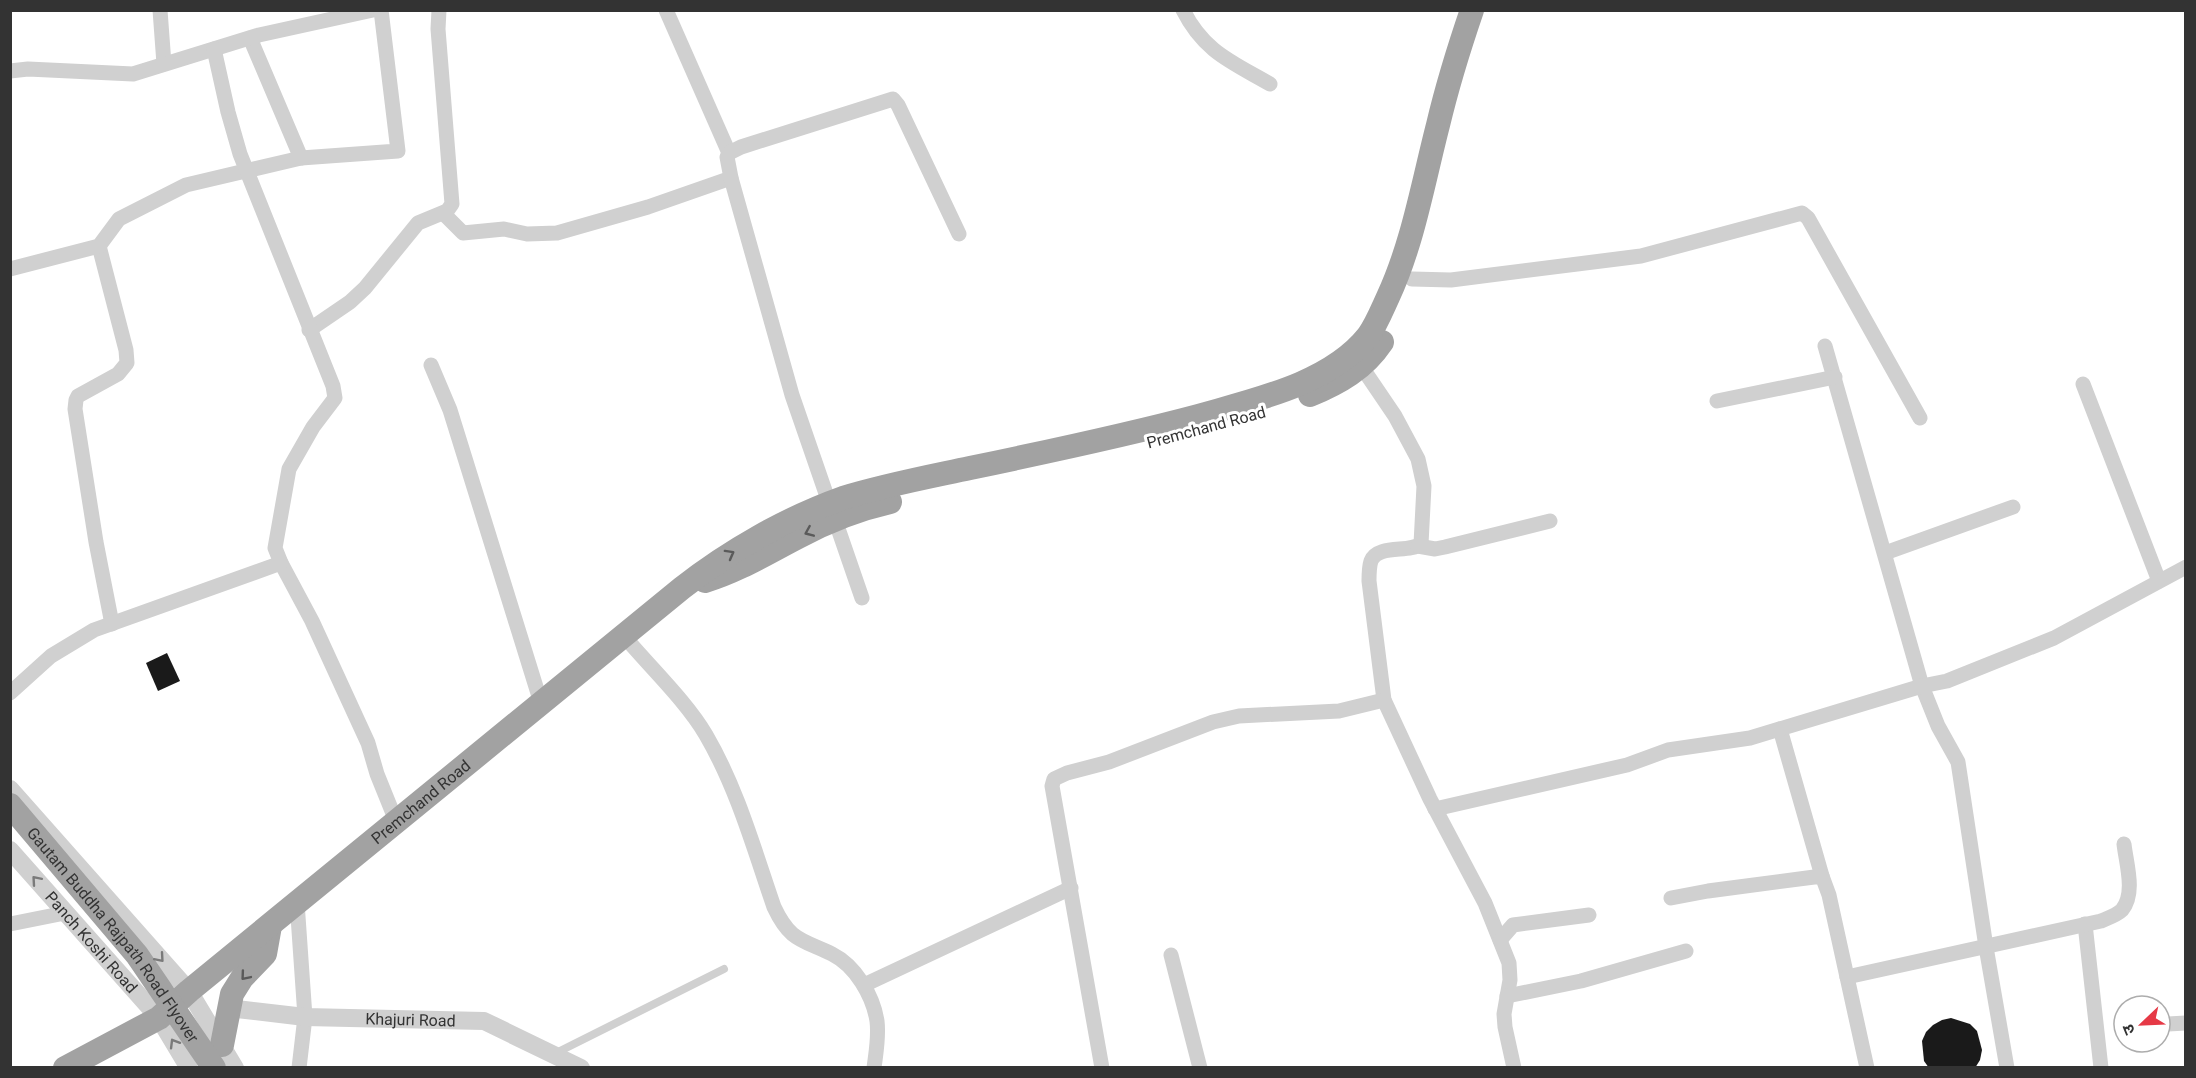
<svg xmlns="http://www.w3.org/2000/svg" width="2196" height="1078" font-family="Roboto,'Noto Sans Devanagari',sans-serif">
  <rect width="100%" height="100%" fill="#fff"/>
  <g fill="#1a1a1a">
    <polygon points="167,653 180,681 158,691 146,663"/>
    <polygon points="1951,1018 1970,1024 1977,1031 1982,1050 1980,1060 1975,1068 1929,1068 1924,1061 1922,1041 1926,1032 1933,1025 1942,1020"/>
  </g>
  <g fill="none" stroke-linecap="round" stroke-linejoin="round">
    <polyline stroke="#d0d0d0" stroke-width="8" points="556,1053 724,969"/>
    <g stroke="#d0d0d0" stroke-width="15">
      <polyline points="160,10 164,64"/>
      <polyline points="666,10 729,153"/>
      <path d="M 1183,10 C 1204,52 1232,62 1270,84"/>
      <polyline points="250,38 301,158"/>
      <polyline points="10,71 28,69 133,74 259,35 373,10"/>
      <polyline points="443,213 463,233 504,229 527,234 557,233 648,207 731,178"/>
      <polyline points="99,246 126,350 127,363 118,374 78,396 76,400 75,409 96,542 112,624"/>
      <polyline points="10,269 99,246 119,219 186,185 301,158 398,151 381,10"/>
      <polyline points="1412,279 1451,280 1641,256 1802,213 1808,218 1920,418"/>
      <polyline points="309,330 350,302 365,288 418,223 447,211 452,204 438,29 439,10"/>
      <polyline points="1825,346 1922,686 1938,726 1958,762 1986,947 2007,1068"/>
      <path d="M 1357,360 L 1395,416 L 1418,459 L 1424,486 L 1421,544 C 1409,553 1378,544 1371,561 C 1369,567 1369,575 1369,581 L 1384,700 L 1430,799 L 1485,903 L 1509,963 L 1510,980 L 1504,1014 L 1505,1027 L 1514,1068"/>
      <polyline points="431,365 450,410 541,703"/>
      <polyline points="2083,384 2159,581"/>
      <polyline points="1717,401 1835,377"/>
      <polyline points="1418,546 1435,549 1445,547 1550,521"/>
      <polyline points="1885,553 2013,507"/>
      <polyline points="281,563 312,621 368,743 377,774 396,821"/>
      <polyline points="862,598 792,395 731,178 727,157 729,153 741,147 893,99 898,105 959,234"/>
      <path d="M 624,636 C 649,666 687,702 706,735 C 737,788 754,849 774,907 C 790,941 801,939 832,954 C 856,966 873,996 877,1021 C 879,1037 876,1052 874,1068"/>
      <polyline points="10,693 51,656 94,630 281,563 275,548 289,469 313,427 335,398 333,386 240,154 228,112 214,49"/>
      <polyline points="1780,729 1822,876"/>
      <polyline points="1435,809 1627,765 1668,750 1750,738 1922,686 1947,681 2054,638 2186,567"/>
      <polyline points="1671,898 1708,891 1822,876 1829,895 1867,1068"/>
      <polyline points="297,902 305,1017 299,1068"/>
      <polyline points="10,924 65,913"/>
      <polyline points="2085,924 2101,1068"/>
      <polyline points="1500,940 1513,925 1589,915"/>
      <polyline points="1171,955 1200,1068"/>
      <path d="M 1847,977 L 2101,921 C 2108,918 2117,915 2122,910 C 2136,893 2126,863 2124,844"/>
      <polyline points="864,985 1071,888"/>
      <polyline points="1507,996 1581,981 1686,951"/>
      <polyline points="2168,1024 2186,1023"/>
      <polyline points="1102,1068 1052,786 1054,779 1067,773 1109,762 1213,722 1239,716 1339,711 1384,700"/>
    </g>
    <g stroke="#d0d0d0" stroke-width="18">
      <polyline points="10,789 189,991 235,1068"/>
      <path id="s1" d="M 10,850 L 159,1018 L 189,1068"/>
      <path id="s2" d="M 228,1008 L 305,1017 L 484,1021 L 581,1068"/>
    </g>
    <g stroke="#a2a2a2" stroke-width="24">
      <path d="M 1310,395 C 1339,383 1364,369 1382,342"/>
      <path d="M 705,581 C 738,571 767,553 798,537 C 826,522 859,509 890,502"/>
      <polyline points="222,1045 232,994 242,978 265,954 270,926"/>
      <path id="s3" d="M 65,1068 L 159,1018 L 189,991 L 682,588 C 729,551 787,518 843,498 C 885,485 928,477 970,468 C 1047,452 1123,436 1198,416 C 1254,400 1330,384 1368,336 C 1376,325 1382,310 1388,297 C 1413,243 1423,183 1438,125 C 1447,87 1459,48 1472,10"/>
    </g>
    <path stroke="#a2a2a2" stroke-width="24" id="s4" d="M 10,805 L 137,955 L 214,1068"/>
  </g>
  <defs><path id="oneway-chevron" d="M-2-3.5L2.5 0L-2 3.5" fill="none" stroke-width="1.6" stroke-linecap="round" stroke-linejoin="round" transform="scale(1.5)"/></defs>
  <g stroke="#5a5a5a">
    <use href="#oneway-chevron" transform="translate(809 532) rotate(157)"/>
    <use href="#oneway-chevron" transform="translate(730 554) rotate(-29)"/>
    <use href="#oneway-chevron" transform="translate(245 976) rotate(130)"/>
  </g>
  <g stroke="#7a7a7a">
    <use href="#oneway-chevron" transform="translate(36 880) rotate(-131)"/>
    <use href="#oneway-chevron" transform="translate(160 958) rotate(49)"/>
    <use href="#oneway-chevron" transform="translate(174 1043) rotate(-121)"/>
  </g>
  <g text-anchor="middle" stroke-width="6" stroke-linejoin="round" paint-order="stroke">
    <g font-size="16" fill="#333" stroke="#fff">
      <text transform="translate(1206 427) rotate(-15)" y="6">Premchand Road</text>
      <text dy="6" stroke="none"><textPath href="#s3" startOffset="446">Premchand Road</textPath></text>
      <text dy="6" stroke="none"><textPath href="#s4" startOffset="166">Gautam Buddha Rajpath Road Flyover</textPath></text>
      <text dy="6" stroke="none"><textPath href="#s1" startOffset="123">Panch Koshi Road</textPath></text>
      <text dy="6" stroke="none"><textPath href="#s2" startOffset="183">Khajuri Road</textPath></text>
    </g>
  </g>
  <rect width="2196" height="1078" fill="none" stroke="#333333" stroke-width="24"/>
  <g transform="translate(2142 1024) rotate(247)"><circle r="28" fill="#ffffff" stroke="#adadad" stroke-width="1.5"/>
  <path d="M0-4.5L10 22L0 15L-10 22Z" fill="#e63946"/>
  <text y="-9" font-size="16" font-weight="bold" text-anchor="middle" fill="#333333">उ</text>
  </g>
</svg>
